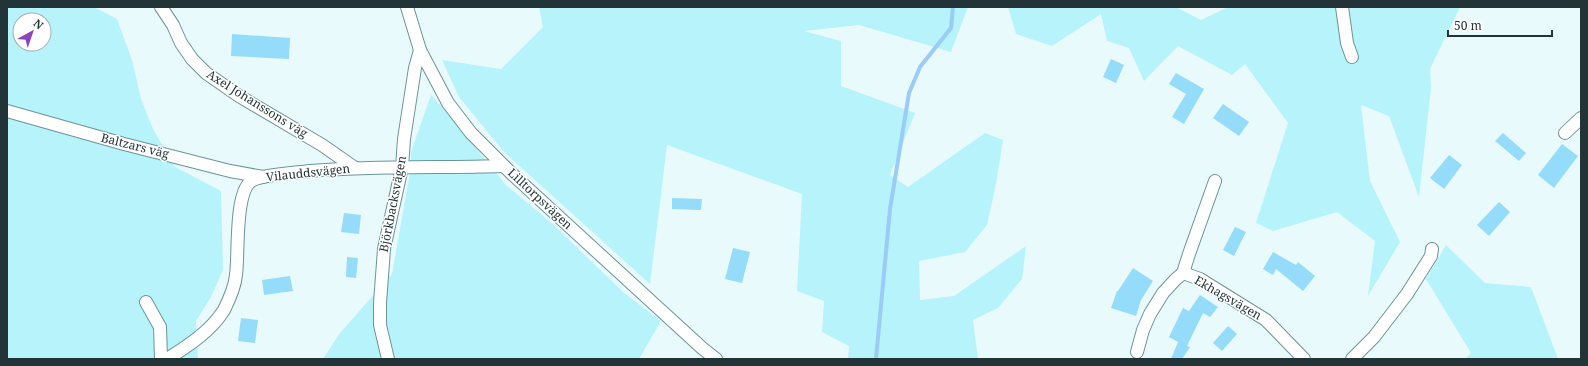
<svg xmlns="http://www.w3.org/2000/svg" width="1588" height="366" font-family="'Noto Serif',serif">
  <rect width="100%" height="100%" fill="#e9fafd"/>
  <g fill="#b6f3fb" fill-rule="evenodd">
    <path d="M 7,7 L 94,7 L 117,19 L 132,60 L 141,99 L 153,129 L 175,167 L 221,191 L 223,270 L 211,297 L 196,321 L 198,359 L 7,359 ZM 20,20 L 44,20 L 44,44 L 20,44 Z"/>
    <polygon points="539,7 968,7 951,52 859,25 804,31 841,41 841,86 915,113 890,175 908,187 985,133 1003,140 996,184 987,225 965,252 919,261 920,300 954,296 1026,246 1022,279 998,308 973,320 978,359 848,359 849,346 822,332 824,301 797,291 802,194 667,145 650,284 504,152 459,97 442,60 501,69 543,27"/>
    <polygon points="1008,7 1176,7 1201,20 1228,7 1460,7 1430,69 1431,88 1419,197 1389,116 1361,105 1370,181 1400,242 1368,296 1375,241 1337,212 1273,231 1256,223 1288,123 1245,64 1232,75 1178,46 1144,81 1129,48 1107,41 1101,14 1052,46 1016,34"/>
    <polygon points="431,95 445,110 506,185 555,226 624,293 661,321 639,359 323,359 340,333 392,274 410,173 411,152"/>
    <polygon points="1446,245 1485,283 1531,287 1558,359 1465,359 1471,353 1426,279"/>
  </g>
  <g fill="none" stroke-linecap="round" stroke-linejoin="round">
    <polyline stroke="#9bcbf8" stroke-width="4" points="876,359 890,209 909,93 920,67 951,28 953,7"/>
  </g>
  <g fill="#95dbfa">
    <polygon points="232,34 290,38 289,59 231,56"/>
    <polygon points="1111,59 1124,65 1116,83 1103,77"/>
    <polygon points="1176,73 1204,89 1184,124 1172,117 1186,94 1169,84"/>
    <polygon points="1223,104 1249,122 1239,136 1213,118"/>
    <polygon points="1503,133 1526,153 1519,161 1495,141"/>
    <polygon points="1562,144 1578,156 1554,188 1538,175"/>
    <polygon points="1449,155 1462,165 1444,189 1430,178"/>
    <polygon points="672,198 702,199 701,210 672,209"/>
    <polygon points="1499,202 1510,212 1489,236 1477,225"/>
    <polygon points="344,213 361,215 359,234 341,232"/>
    <polygon points="1235,227 1246,232 1234,256 1223,250"/>
    <polygon points="733,248 750,252 742,283 725,279"/>
    <polygon points="1273,252 1296,265 1298,262 1315,276 1303,291 1276,269 1273,275 1263,269"/>
    <polygon points="347,257 358,258 356,278 346,277"/>
    <polygon points="1133,268 1153,281 1141,300 1136,316 1111,308 1117,291 1118,291"/>
    <polygon points="290,276 293,291 264,295 262,280"/>
    <polygon points="1200,295 1218,307 1210,317 1203,313 1187,346 1190,347 1182,359 1171,359 1178,342 1169,337 1183,308 1189,311"/>
    <polygon points="241,318 258,320 255,343 238,341"/>
    <polygon points="1228,326 1237,334 1222,351 1213,343"/>
  </g>
  <g fill="none" stroke-linecap="round" stroke-linejoin="round">
    <defs>
      <g id="street">
        <polyline points="161,7 173,25 181,43 192,59 206,73 239,96 322,145 355,168"/>
        <polyline points="407,7 420,50 448,103 471,133 512,174 702,348 716,359"/>
        <polyline points="1342,7 1347,43 1352,57"/>
        <polyline points="7,111 124,144 230,171 263,177"/>
        <polyline points="1565,133 1581,118"/>
        <polyline points="1183,273 1200,279 1266,320 1304,359"/>
        <polyline points="146,302 160,327 161,359"/>
        <polyline points="1137,352 1143,330 1150,314 1163,293 1175,280 1183,273 1189,254 1215,181"/>
        <path d="M 167,359 C 188,346 211,331 224,310 C 229,300 235,286 236,275 C 239,255 234,189 253,180 C 266,174 296,173 310,171 C 375,166 439,168 504,166"/>
        <polyline points="388,359 380,325 380,303 384,249 402,167 404,139 415,68 420,50"/>
        <polyline points="1352,359 1374,337 1407,294 1431,256 1432,249"/>
      </g>
    </defs>
    <use href="#street" stroke="#6a949a" stroke-width="14"/>
    <use href="#street" stroke="#fff" stroke-width="12"/>
  </g>
  <g text-anchor="middle" stroke-width="3" stroke-linejoin="round" paint-order="stroke">
    <g font-size="12" fill="#223437" stroke="#fff">
      <text transform="translate(257 104) rotate(32)" y="4">Axel Johanssons väg</text>
      <text transform="translate(135 146) rotate(14)" y="4">Baltzars väg</text>
      <text transform="translate(308 173) rotate(-6)" y="4">Vilauddsvägen</text>
      <text transform="translate(540 199) rotate(43)" y="4">Lilltorpsvägen</text>
      <text transform="translate(393 204) rotate(-79)" y="4">Björkbacksvägen</text>
      <text transform="translate(1228 298) rotate(30)" y="4">Ekhagsvägen</text>
    </g>
  </g>
  <rect width="1588" height="366" fill="none" stroke="#223437" stroke-width="16"/>
  <g transform="translate(32 32) rotate(40)"><circle r="19" fill="#ffffff" stroke="#a7aeaf"/>
  <path d="M0-3L7 15L0 10L-7 15Z" fill="#8a45b9"/>
  <text y="-6" font-size="11" font-weight="bold" text-anchor="middle" fill="#223437">N</text>
  </g>
  <path d="M1448 30v6h104v-6" fill="none" stroke="#223437" stroke-width="2"/>
  <text x="1454" y="30" font-size="12" fill="#223437" stroke="#ffffff" stroke-width="3" paint-order="stroke">50 m</text>
</svg>
